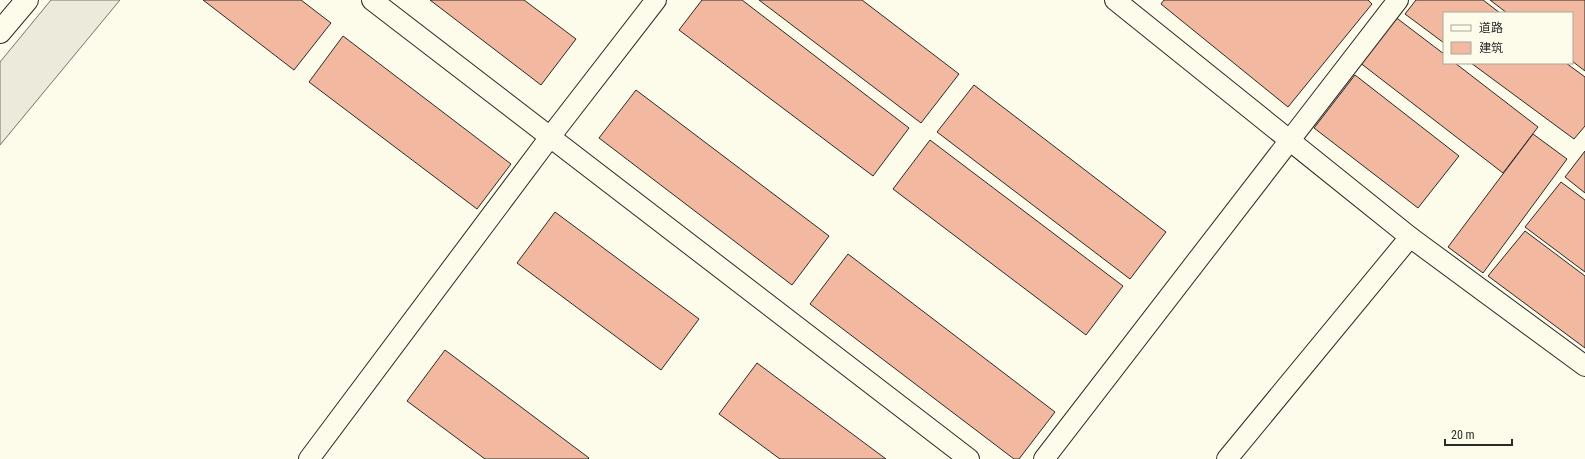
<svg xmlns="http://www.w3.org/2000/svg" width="1585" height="459" font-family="'Roboto Condensed','Noto Sans SC',sans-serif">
  <rect width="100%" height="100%" fill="#fdfbea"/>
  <polygon fill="#eceadb" stroke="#74746e" points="51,0 120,0 0,145 0,62"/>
  <g fill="#f2b8a0" stroke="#2b2b2b">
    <polygon points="203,0 301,0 331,23 294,70"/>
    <polygon points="430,0 524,0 576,39 541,85"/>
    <polygon points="702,0 742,0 909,128 873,176 679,30"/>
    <polygon points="759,0 862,0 959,74 921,123"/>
    <polygon points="1164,0 1368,0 1372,4 1288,107 1161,4"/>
    <polygon points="1416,0 1483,0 1500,13 1444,13 1444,43 1405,14"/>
    <polygon points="1490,0 1585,0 1585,71 1572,61 1572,13 1507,13"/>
    <polygon points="1394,16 1444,54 1444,63 1455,63 1538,127 1503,173 1359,62"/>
    <polygon points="343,36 511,164 477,209 309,82"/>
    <polygon points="1471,63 1566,63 1585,77 1585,126 1574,139"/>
    <polygon points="1355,75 1459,156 1418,208 1314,128"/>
    <polygon points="974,85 1166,232 1130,279 937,132"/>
    <polygon points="636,90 829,236 792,285 599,138"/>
    <polygon points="1533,134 1567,159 1483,273 1448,247"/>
    <polygon points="930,140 1123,286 1086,335 893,189"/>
    <polygon points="1585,151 1585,193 1565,177"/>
    <polygon points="1561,182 1585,200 1585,272 1525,227"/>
    <polygon points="555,212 699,319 661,370 517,263"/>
    <polygon points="1525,231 1585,276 1585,348 1488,276"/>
    <polygon points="848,254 1055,412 1019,459 1014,459 810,304"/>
    <polygon points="445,350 589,458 588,459 485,459 407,401"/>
    <polygon points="757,363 886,459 780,459 719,414"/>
  </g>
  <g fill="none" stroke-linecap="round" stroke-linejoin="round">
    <defs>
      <g id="street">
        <polyline points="372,0 969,459"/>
        <polyline points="1115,0 1410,237 1585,366"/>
        <polyline points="309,459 550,137 656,0"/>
        <polyline points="1044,459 1398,0"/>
        <polyline points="1227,459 1410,237"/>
      </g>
      <polyline id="secondary" points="0,32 27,0"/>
    </defs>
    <use href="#street" stroke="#2b2b2b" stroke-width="22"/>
    <use href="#secondary" stroke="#2b2b2b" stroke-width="24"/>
    <use href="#street" stroke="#fdfbea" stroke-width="20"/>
    <use href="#secondary" stroke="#fdfbea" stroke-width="22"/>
  </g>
  <rect x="1443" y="12" width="130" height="52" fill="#fdfbea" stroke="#a9a89e"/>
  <rect x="1451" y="25" width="20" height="6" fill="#fdfbea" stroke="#a9a89e"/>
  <text x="1479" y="32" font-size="12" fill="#2b2b2b">道路</text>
  <rect x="1451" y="42" width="20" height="12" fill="#f2b8a0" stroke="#a9a89e"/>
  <text x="1479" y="52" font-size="12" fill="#2b2b2b">建筑</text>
  <path d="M1445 439v6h67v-6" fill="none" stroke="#2b2b2b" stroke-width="2"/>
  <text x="1451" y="439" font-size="12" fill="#2b2b2b" stroke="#fdfbea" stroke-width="3" paint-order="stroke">20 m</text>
</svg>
